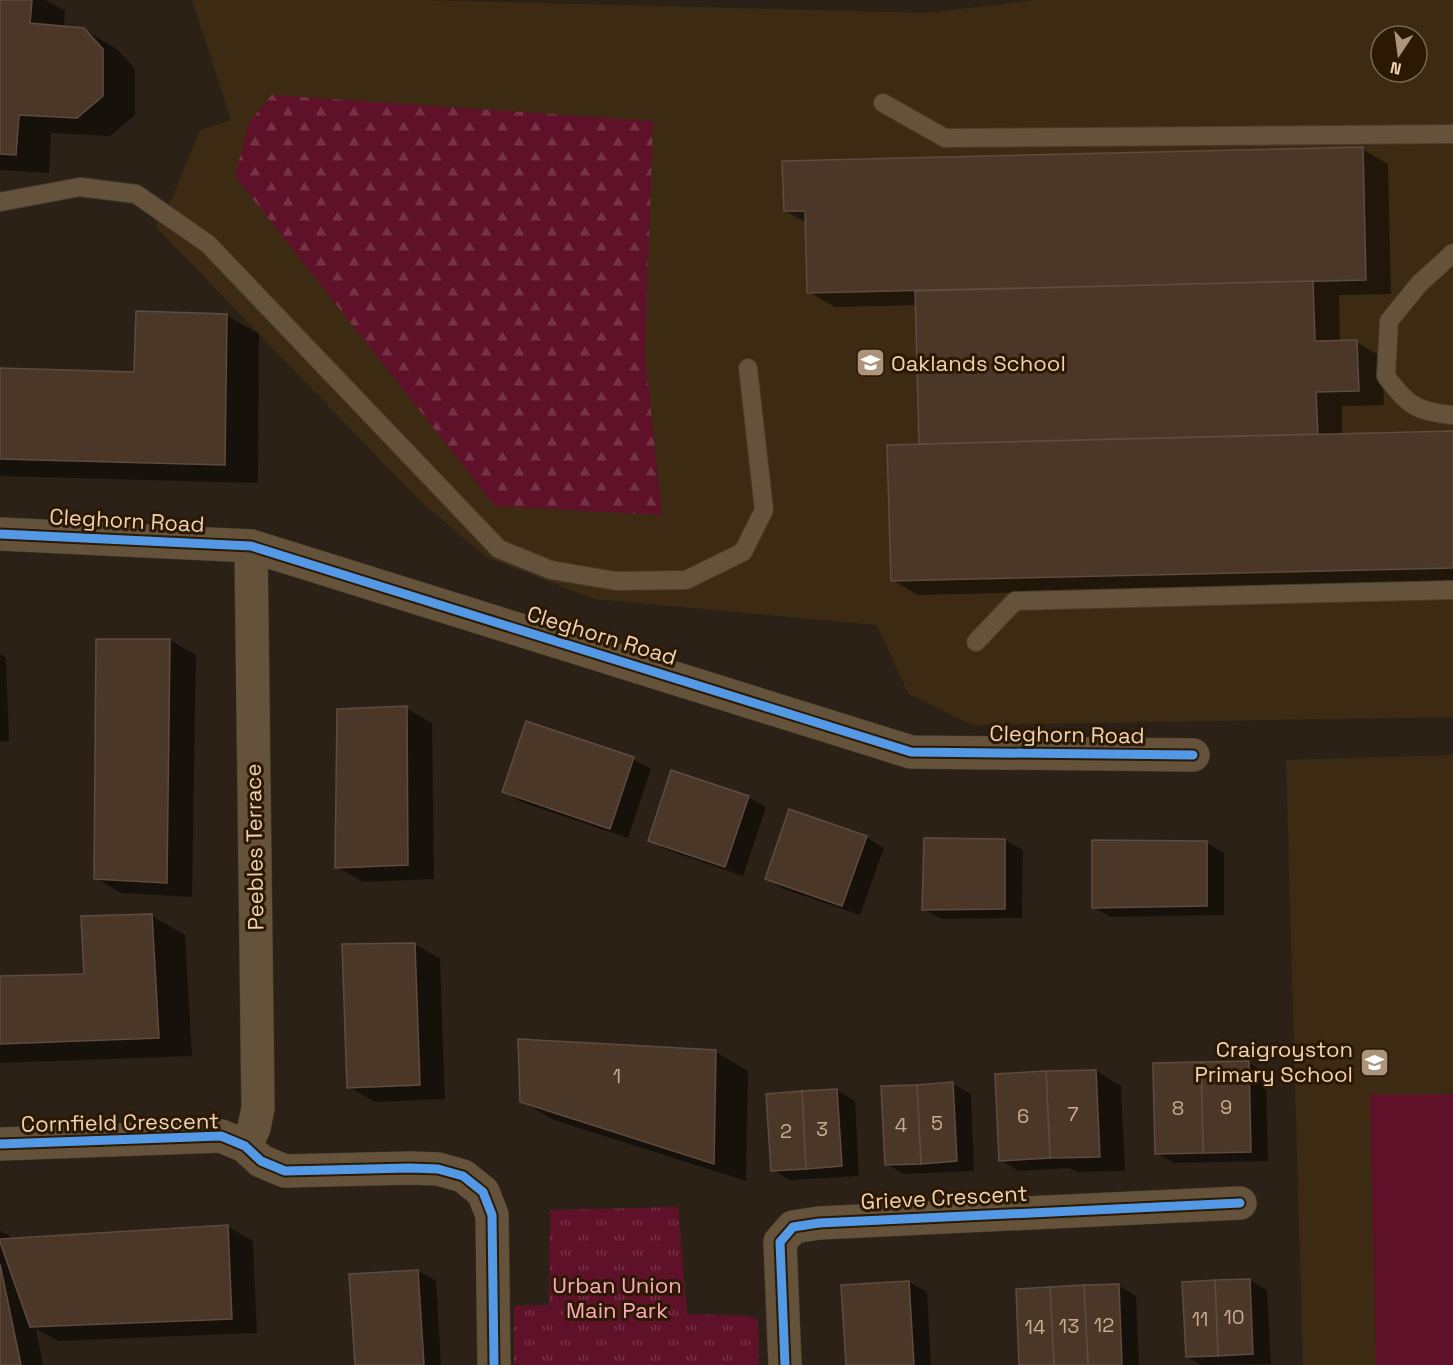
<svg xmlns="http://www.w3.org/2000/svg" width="1453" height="1365" font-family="'Space Grotesk',sans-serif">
  <defs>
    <pattern id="grass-tufts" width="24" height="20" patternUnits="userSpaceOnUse" patternTransform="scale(1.5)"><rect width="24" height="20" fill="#5f1129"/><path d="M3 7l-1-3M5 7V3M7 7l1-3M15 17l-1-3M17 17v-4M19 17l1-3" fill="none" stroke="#763346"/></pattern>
    <pattern id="forest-firs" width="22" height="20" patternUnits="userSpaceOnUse" patternTransform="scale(1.5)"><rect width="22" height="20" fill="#5f1129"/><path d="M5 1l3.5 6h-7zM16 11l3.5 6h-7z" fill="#763346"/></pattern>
  </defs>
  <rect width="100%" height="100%" fill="#2c2116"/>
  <g fill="#3d2a13" fill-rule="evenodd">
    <path d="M 192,0 L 422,0 L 926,13 L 1036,0 L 1453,0 L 1453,717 L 971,725 L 908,693 L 877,625 L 594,599 L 486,557 L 419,500 L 156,227 L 173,196 L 200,130 L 231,120 ZM 1381,36 L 1417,36 L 1417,72 L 1381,72 Z"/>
    <polygon points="1453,755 1453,1365 1303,1365 1286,760"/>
  </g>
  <polygon fill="url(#grass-tufts)" points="678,1207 687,1314 749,1316 758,1320 759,1365 514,1365 514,1306 549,1305 550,1210"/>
  <polygon fill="url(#forest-firs)" points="272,95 653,121 645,354 662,515 495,506 235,176 249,122"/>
  <polygon fill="#5f1129" points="1453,1094 1453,1365 1376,1365 1370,1095"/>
  <g fill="#0007">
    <polygon points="0,0 46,0 65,11 64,28 83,29 117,49 135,69 135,115 110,136 51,133 49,173 0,170"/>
    <polygon points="1362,149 1388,164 1391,294 1339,295 1340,342 1356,342 1382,357 1384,405 1342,406 1342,435 1453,432 1453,582 918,595 892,580 920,445 917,305 835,307 809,292 807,223 785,211"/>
    <polygon points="226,315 259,334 258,483 0,476 0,369 136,374"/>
    <polygon points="170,640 196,655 192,897 121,893 95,878"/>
    <polygon points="0,654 6,658 9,741 0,742"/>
    <polygon points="406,708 432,723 434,879 363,882 337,867"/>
    <polygon points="633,759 651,769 628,838 521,802 504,792"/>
    <polygon points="748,797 766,807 743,876 667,850 649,840"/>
    <polygon points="866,837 884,848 860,915 784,889 766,879"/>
    <polygon points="1005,840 1023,850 1022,918 941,919 924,909"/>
    <polygon points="1207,843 1224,853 1224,915 1111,917 1093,907"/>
    <polygon points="152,916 185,935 192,1056 0,1063 0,978 85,976"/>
    <polygon points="415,944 440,959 445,1099 375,1102 349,1087"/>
    <polygon points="716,1052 748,1071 746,1181 554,1120 521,1101"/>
    <polygon points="1248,1062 1266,1073 1268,1161 1174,1163 1156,1153"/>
    <polygon points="1096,1071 1121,1086 1125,1171 1077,1172 1069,1168 1019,1171 1001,1160"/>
    <polygon points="953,1084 971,1094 974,1171 904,1174 886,1164"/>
    <polygon points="837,1090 855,1101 859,1176 790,1180 773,1170"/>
    <polygon points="227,1226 253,1241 257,1333 58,1341 36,1329 43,1365 0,1365 0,1231 15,1239"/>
    <polygon points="418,1271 436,1281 441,1365 356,1365 351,1276"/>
    <polygon points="1249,1280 1267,1290 1271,1364 1202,1365 1187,1357"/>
    <polygon points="909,1282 927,1292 931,1365 847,1365"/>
    <polygon points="1119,1286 1136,1296 1139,1365 1021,1365"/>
  </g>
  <g fill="#4a3728" stroke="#5f4b3f" stroke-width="1.5">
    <polygon points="0,0 32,0 30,23 84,28 103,49 103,96 77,118 19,115 16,155 0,154"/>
    <polygon points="1363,147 1366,280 807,293 805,211 784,211 782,161"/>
    <polygon points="1313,281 1315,341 1357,340 1359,391 1316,392 1318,434 919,444 915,291"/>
    <polygon points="136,311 227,314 225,465 0,459 0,368 134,372"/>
    <polygon points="1453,431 1453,568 891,581 887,445"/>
    <polygon points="96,639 170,639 167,883 94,879"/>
    <polygon points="407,706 408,865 335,868 337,709"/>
    <polygon points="526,721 634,757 610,829 502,792"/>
    <polygon points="671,770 749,796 725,867 648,841"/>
    <polygon points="789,809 867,836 842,906 765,879"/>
    <polygon points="924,838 1005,839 1005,909 922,910"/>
    <polygon points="1092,840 1207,841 1207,906 1092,908"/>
    <polygon points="152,914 159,1038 0,1044 0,976 84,974 81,916"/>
    <polygon points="415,943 420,1085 347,1088 342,944"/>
    <polygon points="518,1039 716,1050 714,1164 520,1102"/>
    <polygon points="1249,1061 1251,1152 1203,1153 1201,1062"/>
    <polygon points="1201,1062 1203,1153 1155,1154 1153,1063"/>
    <polygon points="1096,1070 1100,1157 1050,1158 1046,1071"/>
    <polygon points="1046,1071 1050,1158 999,1161 995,1074"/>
    <polygon points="953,1082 957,1161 921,1164 917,1085"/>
    <polygon points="917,1085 921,1164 885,1165 881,1086"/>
    <polygon points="837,1089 842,1166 806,1169 802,1091"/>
    <polygon points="802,1091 806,1169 771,1171 766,1094"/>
    <polygon points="228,1225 232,1319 30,1327 0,1242 0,1239"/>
    <polygon points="0,1264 21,1365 0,1365"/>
    <polygon points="418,1270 424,1365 355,1365 349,1274"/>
    <polygon points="1250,1279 1253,1354 1218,1356 1215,1280"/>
    <polygon points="1215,1280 1218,1356 1186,1357 1182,1282"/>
    <polygon points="909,1281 914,1365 846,1365 841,1285"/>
    <polygon points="1119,1284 1122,1365 1088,1365 1084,1285"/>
    <polygon points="1084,1285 1088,1365 1054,1365 1050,1287"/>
    <polygon points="1050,1287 1054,1365 1019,1365 1016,1289"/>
  </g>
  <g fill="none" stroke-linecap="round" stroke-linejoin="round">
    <defs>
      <g id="service">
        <polyline points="883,103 945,138 1453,134"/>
        <polyline points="0,202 80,187 136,194 208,244 499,549 551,570 616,581 686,580 743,552 764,510 748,368"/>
        <path d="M 1453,253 L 1419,284 L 1389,321 L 1386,376 C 1407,405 1417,412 1453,415"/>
        <polyline points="976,642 1015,601 1453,590"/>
      </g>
      <g id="minor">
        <polyline points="0,534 251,546 911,752 1193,755"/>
        <polyline points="0,1144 221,1136 245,1146 261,1161 285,1171 410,1168 438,1169 463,1176 483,1192 492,1215 494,1365"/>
        <polyline points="245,1146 254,1128 258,1108 251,546"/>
        <polyline points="785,1365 780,1242 793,1227 819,1223 1240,1203"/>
      </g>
    </defs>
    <use href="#service" stroke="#483c30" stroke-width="20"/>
    <use href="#minor" stroke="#483c30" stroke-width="34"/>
    <use href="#service" stroke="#65523b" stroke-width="18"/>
    <use href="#minor" stroke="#65523b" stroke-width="33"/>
    <defs>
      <g id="cycleway">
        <polyline points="0,534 251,546 911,752 1193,755"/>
        <polyline points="0,1144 221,1136 245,1146 261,1161 285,1171 410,1168 438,1169 463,1176 483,1192 492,1215 494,1365"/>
        <polyline points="785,1365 780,1242 793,1227 819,1223 1240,1203"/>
      </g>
    </defs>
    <use href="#cycleway" stroke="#2b1904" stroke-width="13"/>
    <use href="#cycleway" stroke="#5399e6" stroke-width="9"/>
  </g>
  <defs>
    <symbol id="school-square" viewBox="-11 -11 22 22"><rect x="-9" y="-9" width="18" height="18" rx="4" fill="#ac947b" stroke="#2b1904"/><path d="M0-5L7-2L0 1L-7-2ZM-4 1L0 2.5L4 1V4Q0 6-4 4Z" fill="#fff"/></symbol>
  </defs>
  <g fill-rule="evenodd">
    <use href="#school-square" x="854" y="346" width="33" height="33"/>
    <use href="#school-square" x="1358" y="1046" width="33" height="33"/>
  </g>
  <g text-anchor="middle" stroke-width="6" stroke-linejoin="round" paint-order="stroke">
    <g font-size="20" fill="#c7ab90">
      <text x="617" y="1083">1</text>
      <text x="1226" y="1114">9</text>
      <text x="1178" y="1115">8</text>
      <text x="1073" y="1121">7</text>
      <text x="1023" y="1123">6</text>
      <text x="937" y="1130">5</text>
      <text x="901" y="1132">4</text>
      <text x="822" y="1136">3</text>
      <text x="786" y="1138">2</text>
      <text x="1234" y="1324">10</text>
      <text x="1200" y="1326">11</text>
      <text x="1104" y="1332">12</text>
      <text x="1069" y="1333">13</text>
      <text x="1035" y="1334">14</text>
    </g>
    <g font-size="22" fill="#f1d2b2" stroke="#2b1904" text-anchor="start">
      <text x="891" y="371">Oaklands School</text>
      <text x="1353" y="1057" text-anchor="end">Craigroyston<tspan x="1353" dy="25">Primary School</tspan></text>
    </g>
    <g font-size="22" fill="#f1d2b2" stroke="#2b1904">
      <text transform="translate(127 520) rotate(3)" y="8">Cleghorn Road</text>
      <text transform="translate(602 635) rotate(17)" y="8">Cleghorn Road</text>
      <text transform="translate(1067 734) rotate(1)" y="8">Cleghorn Road</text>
      <text transform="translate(254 847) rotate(-91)" y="8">Peebles Terrace</text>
      <text transform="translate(120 1122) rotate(-1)" y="8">Cornfield Crescent</text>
      <text transform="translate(944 1197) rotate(-3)" y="8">Grieve Crescent</text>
    </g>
    <g font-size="22" fill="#fcaab8" stroke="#2b1904">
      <text x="617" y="1293">Urban Union<tspan x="617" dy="25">Main Park</tspan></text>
    </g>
  </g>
  <g transform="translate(1399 54) rotate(193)"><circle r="28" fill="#2b1904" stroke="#7a634a" stroke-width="1.5"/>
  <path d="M0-4.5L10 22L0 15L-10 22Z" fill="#ac947b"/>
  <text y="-9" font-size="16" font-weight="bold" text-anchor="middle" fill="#f1d2b2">N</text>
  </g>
</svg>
